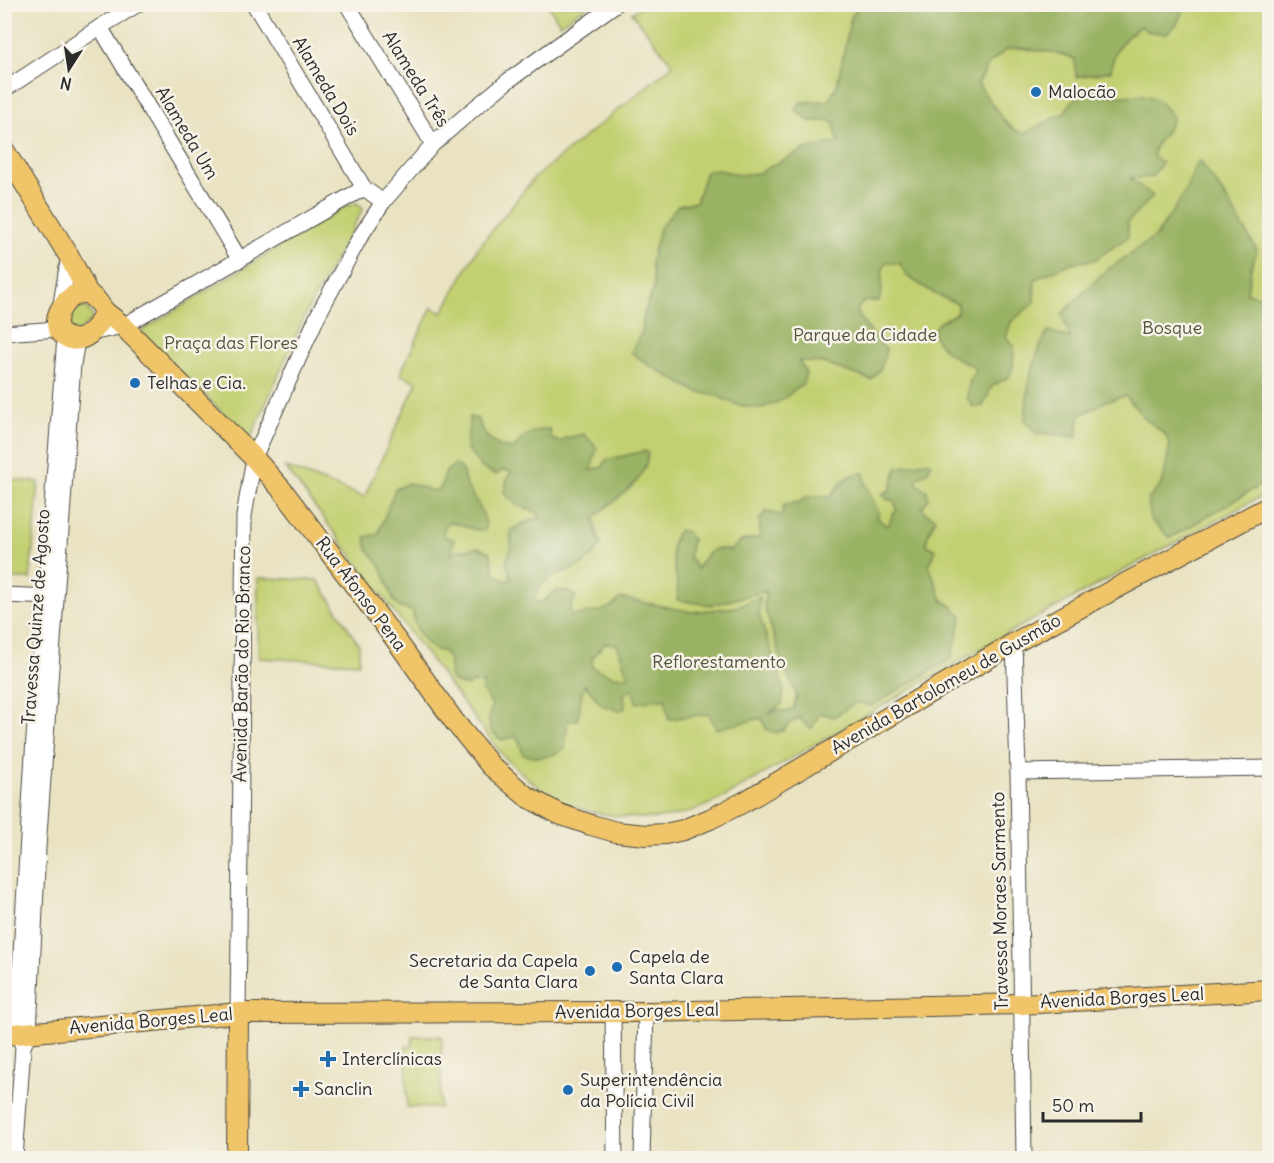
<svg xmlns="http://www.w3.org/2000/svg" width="1274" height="1163" font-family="Delius,sans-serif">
  <rect width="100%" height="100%" fill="#f7f3e8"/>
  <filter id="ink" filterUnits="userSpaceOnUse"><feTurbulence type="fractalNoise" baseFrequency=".0167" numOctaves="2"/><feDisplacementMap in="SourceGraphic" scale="12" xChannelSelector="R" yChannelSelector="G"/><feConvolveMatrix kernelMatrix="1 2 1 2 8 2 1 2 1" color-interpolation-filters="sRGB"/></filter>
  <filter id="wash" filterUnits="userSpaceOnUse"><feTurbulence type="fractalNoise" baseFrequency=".008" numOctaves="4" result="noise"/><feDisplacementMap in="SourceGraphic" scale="24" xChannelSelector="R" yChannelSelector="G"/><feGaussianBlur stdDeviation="1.35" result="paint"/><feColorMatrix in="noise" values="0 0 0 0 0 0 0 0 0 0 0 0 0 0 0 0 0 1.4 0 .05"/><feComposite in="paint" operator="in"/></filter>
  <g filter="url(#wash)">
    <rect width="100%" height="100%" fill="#e9e3c2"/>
    <g fill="#c3d072" stroke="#777e4e" stroke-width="1.5">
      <polygon points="548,5 589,5 560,24"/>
      <path d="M 643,5 L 1269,5 L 1269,492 L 1010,632 L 717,801 C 703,806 688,814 674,816 C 644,822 593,815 565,803 C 541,793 522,773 503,756 L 285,467 L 364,497 L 417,382 L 400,374 L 432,307 L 442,313 L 478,248 L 534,178 L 673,65 L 632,13 Z"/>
      <polygon points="357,203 363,209 307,311 251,437 247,437 141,333 143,330 344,207"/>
      <polygon points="82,307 87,308 92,315 92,319 80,331 61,328 71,310"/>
      <polygon points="5,479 39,482 30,579 5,579"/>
      <polygon points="258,578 318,580 359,645 359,663 258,658"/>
      <polygon points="412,1036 442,1036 440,1108 407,1107 406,1046 412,1046"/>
    </g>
    <g fill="#9ab264" stroke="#626e48" stroke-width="1.5" fill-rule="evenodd">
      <path d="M 860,5 L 1186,5 L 1176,25 L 1166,34 L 1147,31 L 1140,26 C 1122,43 1115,43 1111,71 L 1076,77 L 1075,59 L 1057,53 L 1020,48 L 1007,49 L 989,64 L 978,84 L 1002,118 L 1013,129 L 1024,134 L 1064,113 L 1077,95 L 1094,85 C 1118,108 1132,87 1156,99 C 1162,103 1168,111 1173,116 C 1171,132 1154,140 1153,156 L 1162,163 L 1152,177 L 1130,178 L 1153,196 L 1128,222 L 1128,237 L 1094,260 L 1071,263 L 1035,279 L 1034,303 L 1011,322 L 1006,337 L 1014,347 L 1013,367 L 1009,377 L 992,386 L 983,406 L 973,407 L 967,397 L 970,380 L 976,370 C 972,364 970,365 964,362 C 950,355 938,346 932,332 L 938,323 L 957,313 L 958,304 L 935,294 L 907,276 L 900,264 L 886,262 C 878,276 886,286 879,301 L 865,301 L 857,309 C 863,328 875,334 886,350 L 881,368 L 871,380 L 823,363 L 799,361 L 806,373 L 803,384 L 780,401 L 762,408 L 750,407 L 735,404 L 715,395 L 697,392 L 647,364 L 631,352 L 642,331 L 644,313 L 654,288 L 651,261 L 659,229 L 678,205 L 696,202 L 706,171 L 721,170 L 738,175 L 758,173 L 805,149 L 839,142 L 833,121 L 809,121 L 796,110 L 801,102 L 828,101 L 837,85 L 851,17 Z"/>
      <path d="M 1199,160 L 1226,198 L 1257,250 L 1251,268 L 1247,293 L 1269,299 L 1269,480 L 1170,538 L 1151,520 L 1148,500 L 1163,482 L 1170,444 L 1165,434 L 1145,419 L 1126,396 L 1106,401 L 1079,416 L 1077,437 L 1036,433 L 1025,421 C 1027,386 1031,362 1048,331 L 1070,338 L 1062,314 L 1103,273 L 1156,236 L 1182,197 Z"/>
      <path d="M 470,417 L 478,419 C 482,435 497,451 515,448 C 523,434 534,430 550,429 L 551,439 L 561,442 L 566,438 L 584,434 L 597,448 L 591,470 L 603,467 L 606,460 L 645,451 L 648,453 C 645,487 617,495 595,517 L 596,531 L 601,544 C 594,554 589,562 577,567 C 556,577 543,573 534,600 L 541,603 L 555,591 L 569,591 L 576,596 L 570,609 L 571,617 C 592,609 603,617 621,598 L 692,612 L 736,607 L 760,597 L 759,615 L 784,689 L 782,704 L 768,714 L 778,710 L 784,711 L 793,709 L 797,696 L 781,659 L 769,621 L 764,606 L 766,591 L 712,605 L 677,600 C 682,576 662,551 679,530 L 687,532 L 692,540 L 689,556 L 697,569 C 706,554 711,544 730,551 L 739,542 L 760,537 L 760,519 L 767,511 L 781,516 L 784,505 L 800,502 L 806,497 L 816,497 L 818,495 L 829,498 C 840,484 845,474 864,473 L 866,485 L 879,513 L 877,517 L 885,525 L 889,525 L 892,515 L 897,511 L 894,500 L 888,500 L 882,494 L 890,490 L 897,468 L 929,461 L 931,464 L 929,470 L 918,478 L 916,483 L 927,491 L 928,499 L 922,508 L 926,513 L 936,518 C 932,528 926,533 927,545 L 936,550 L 929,565 L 942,600 L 952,606 L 962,617 L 951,659 L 871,706 L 856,702 L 834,717 L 820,713 L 812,728 L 808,727 L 800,718 L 788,724 L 784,730 L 775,733 L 766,729 L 762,718 L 716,729 L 709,714 L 669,719 L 665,698 L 637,703 L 632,689 L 624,694 L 625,708 L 619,711 L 602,705 L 585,685 C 578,696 582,709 577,720 L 566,722 L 567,727 L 565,748 C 550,758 540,760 523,754 L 518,738 L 513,737 L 502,740 C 487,732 487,721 492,705 L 481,689 L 484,683 L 471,683 L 467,686 L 456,683 L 449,676 L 450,661 L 443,651 C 426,652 413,626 413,611 L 400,608 L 394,601 L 381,567 L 368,550 L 365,537 L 378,534 L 395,489 L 409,483 L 433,491 L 440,489 L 446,472 L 455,464 L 462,469 C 463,474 464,480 466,484 C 472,498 489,514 485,530 C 471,532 462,522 448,522 C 445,526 442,531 444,536 L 454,540 L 451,556 L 457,550 L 467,550 L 477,547 L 490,552 L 494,572 L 505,581 L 512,579 L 506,563 L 511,547 L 511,530 L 526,522 L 541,517 L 538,513 L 517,505 L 504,493 L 507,479 L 511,472 L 503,470 L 496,475 L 481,467 L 466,448 ZM 605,643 L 617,644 L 628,677 L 613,676 L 592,667 L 592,658 Z"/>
    </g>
  </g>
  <g filter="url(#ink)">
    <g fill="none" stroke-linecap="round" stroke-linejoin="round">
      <defs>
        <g id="minor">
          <polyline points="254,4 364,188"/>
          <polyline points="347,4 433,144"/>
          <polyline points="100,27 240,260"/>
          <polyline points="4,90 100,27 138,4"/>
          <polyline points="60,309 69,256"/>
          <polyline points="4,333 58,329"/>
          <polyline points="91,333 123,326 364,188 383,202"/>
          <polyline points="4,595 52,597"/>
          <polyline points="1014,643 1018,772 1024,1158"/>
          <polyline points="1018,772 1270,768"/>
          <polyline points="613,1012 615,1158"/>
          <polyline points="238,1013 244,516 254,458 318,315 360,237 383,202 433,144 471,111 509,80 616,4"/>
          <polyline points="22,1044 18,1034 18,1003 34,738 65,337"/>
          <polyline points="15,1158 23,1047 29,1032 38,848 73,364 77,341"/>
          <polyline points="642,1158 646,1012"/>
        </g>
        <g id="major">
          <polyline points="4,150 69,256 88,293"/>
          <path d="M 79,293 L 88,293 L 98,302 L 104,311 C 99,332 76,351 59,331 C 52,315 65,299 79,293 Z"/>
          <polyline points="104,311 123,326 254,458 283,491 396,640 454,721 491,766 526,796 559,814 591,825 616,832 646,835 665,834 683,830 710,819 744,802 1014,643 1270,506"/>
          <polyline points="4,1035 238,1013 646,1012 1021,1004 1270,990"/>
          <polyline points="237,1158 238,1013"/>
        </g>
      </defs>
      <use href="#minor" stroke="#484742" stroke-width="17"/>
      <use href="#major" stroke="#484742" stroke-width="22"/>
      <use href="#minor" stroke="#fff" stroke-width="15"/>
      <use href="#major" stroke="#f0c469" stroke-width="20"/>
    </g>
  </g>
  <g fill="#1f6fb2" stroke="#f7f3e8" stroke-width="2">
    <circle cx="1036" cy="92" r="6"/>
    <circle cx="135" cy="383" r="6"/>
    <circle cx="617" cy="967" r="6"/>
    <circle cx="590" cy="971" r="6"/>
    <path d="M325 1050h6v6h6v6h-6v6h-6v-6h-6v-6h6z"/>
    <path d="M298 1080h6v6h6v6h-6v6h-6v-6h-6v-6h6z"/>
    <circle cx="568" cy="1090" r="6"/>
  </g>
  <g text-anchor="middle" stroke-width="5" stroke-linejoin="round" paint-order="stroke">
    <g font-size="18" fill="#2b2b2b" stroke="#f7f3e8">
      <text transform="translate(416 79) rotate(58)" y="6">Alameda Três</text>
      <text transform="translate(326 86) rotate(59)" y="6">Alameda Dois</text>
      <text transform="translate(187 133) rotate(59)" y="6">Alameda Um</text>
      <text transform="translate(361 594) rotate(53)" y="6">Rua Afonso Pena</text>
      <text transform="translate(36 617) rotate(-86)" y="6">Travessa Quinze de Agosto</text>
      <text transform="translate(242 664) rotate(-89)" y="6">Avenida Barão do Rio Branco</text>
      <text transform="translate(946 684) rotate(-30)" y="6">Avenida Bartolomeu de Gusmão</text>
      <text transform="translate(1000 901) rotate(-91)" y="6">Travessa Moraes Sarmento</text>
      <text transform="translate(1122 998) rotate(-3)" y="6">Avenida Borges Leal</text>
      <text transform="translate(637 1011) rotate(-1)" y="6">Avenida Borges Leal</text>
      <text transform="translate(151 1021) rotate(-5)" y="6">Avenida Borges Leal</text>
    </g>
    <g font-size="18" fill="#2b2b2b" stroke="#f7f3e8" text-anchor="start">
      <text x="1048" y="98">Malocão</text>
      <text x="147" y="389">Telhas e Cia.</text>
      <text x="629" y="963">Capela de<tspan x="629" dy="21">Santa Clara</tspan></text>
      <text x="578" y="967" text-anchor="end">Secretaria da Capela<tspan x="578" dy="21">de Santa Clara</tspan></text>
      <text x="342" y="1065">Interclínicas</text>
      <text x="580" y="1086">Superintendência<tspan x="580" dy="21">da Polícia Civil</tspan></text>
      <text x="314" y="1095">Sanclin</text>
    </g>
    <g font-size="18" fill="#51543d" stroke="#f7f3e8">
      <text x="1172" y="334">Bosque</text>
      <text x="865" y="341">Parque da Cidade</text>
      <text x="231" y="349">Praça das Flores</text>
      <text x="719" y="668">Reflorestamento</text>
    </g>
  </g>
  <rect width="1274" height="1163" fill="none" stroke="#f7f3e8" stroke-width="24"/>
  <g transform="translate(69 69) rotate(192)" stroke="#f7f3e8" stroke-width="4.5" paint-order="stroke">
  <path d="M0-4.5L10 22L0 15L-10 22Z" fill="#2b2b2b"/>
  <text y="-9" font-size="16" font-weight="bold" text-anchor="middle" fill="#2b2b2b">N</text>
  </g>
  <path d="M1043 1112v9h98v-9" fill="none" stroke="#2b2b2b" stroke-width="3"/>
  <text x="1052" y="1112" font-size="18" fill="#2b2b2b" stroke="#f7f3e8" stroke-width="4.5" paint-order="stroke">50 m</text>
</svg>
